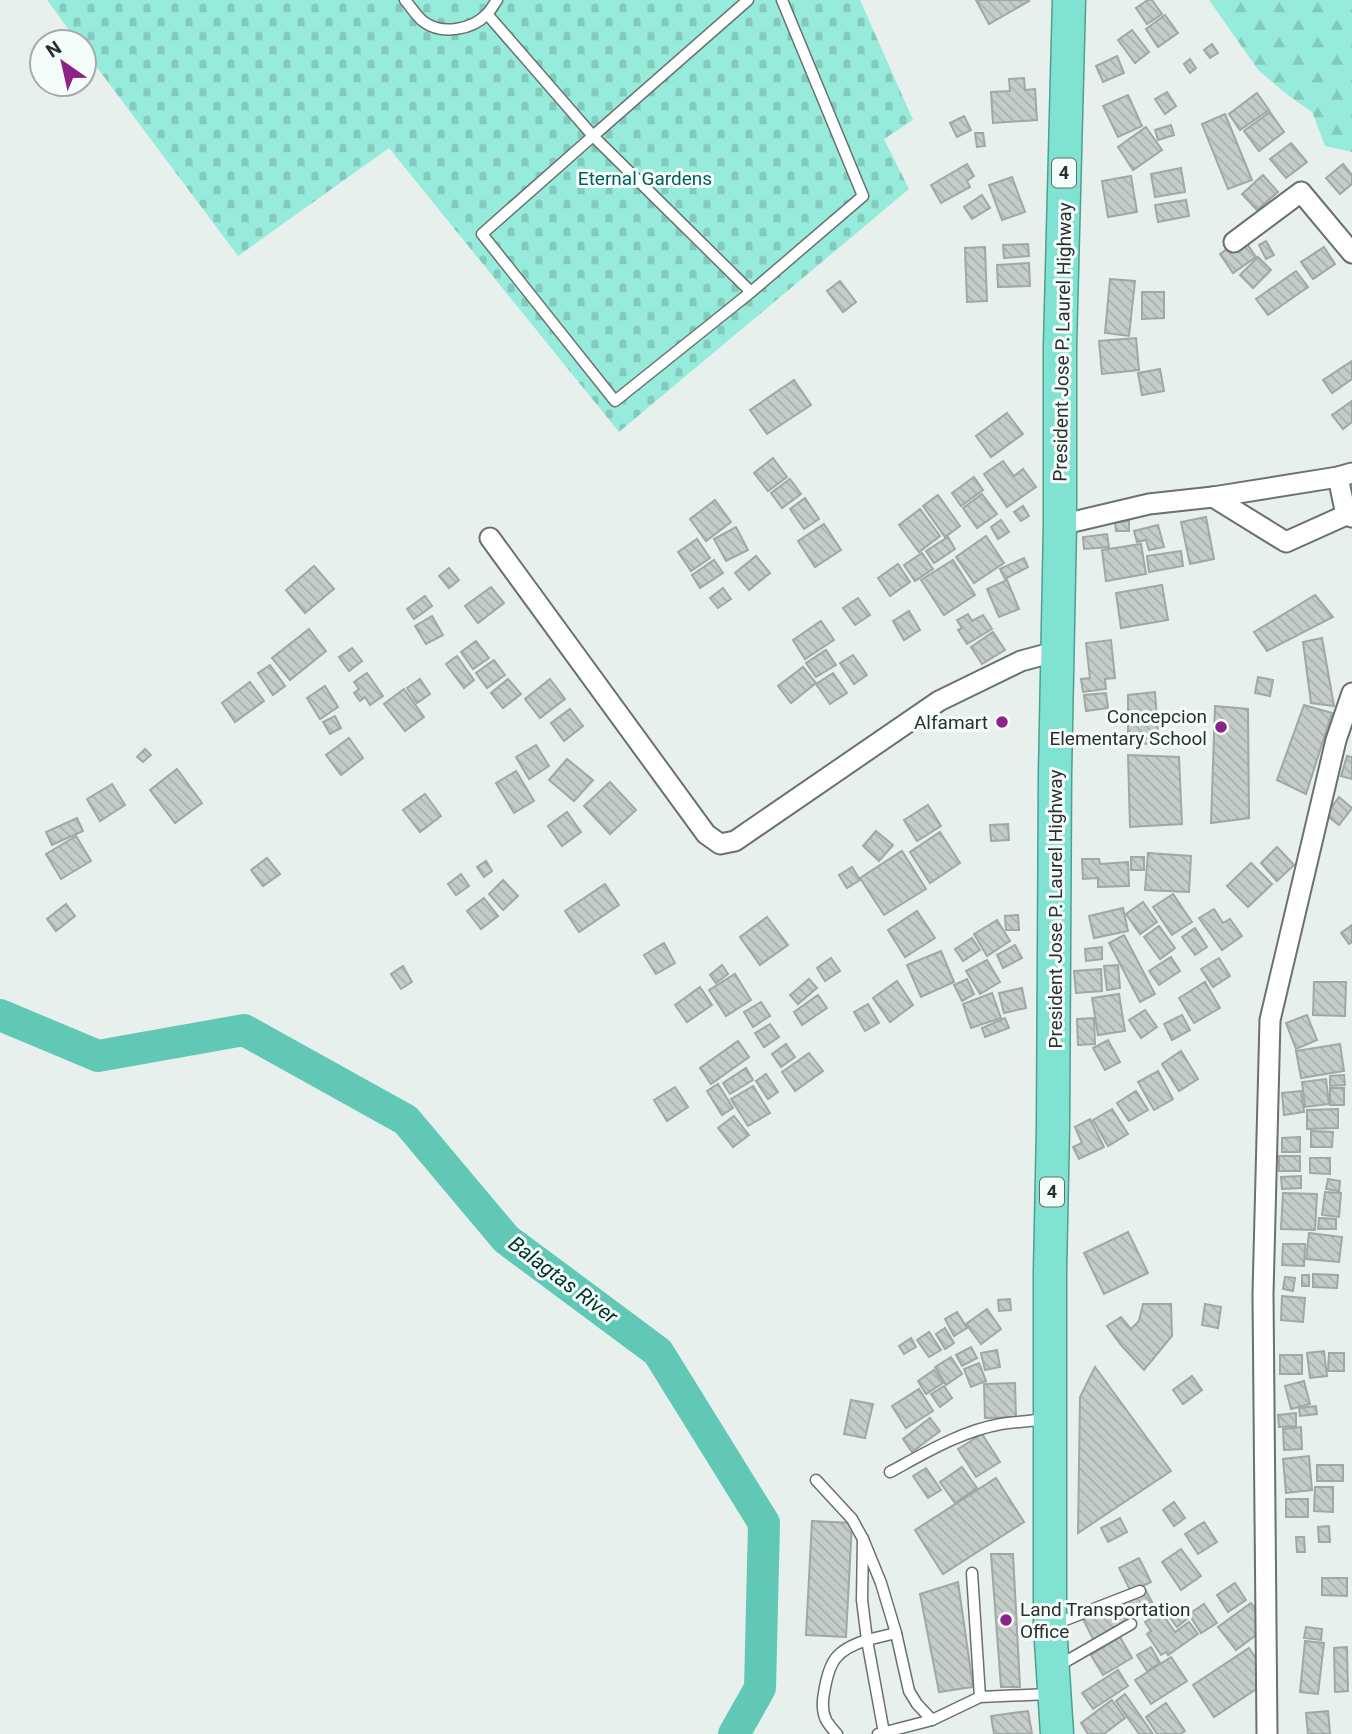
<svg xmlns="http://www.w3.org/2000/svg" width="1352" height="1734" font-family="Roboto,sans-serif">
  <defs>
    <pattern id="forest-firs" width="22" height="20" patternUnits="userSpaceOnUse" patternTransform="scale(1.75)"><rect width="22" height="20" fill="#97ebda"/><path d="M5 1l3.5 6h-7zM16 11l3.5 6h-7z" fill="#82cabb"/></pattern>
    <pattern id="cemetery-stones" width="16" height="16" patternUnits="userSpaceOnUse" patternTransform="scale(1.75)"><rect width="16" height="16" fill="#97ebda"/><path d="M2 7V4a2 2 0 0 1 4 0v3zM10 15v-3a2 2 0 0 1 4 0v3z" fill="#82cabb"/></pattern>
    <pattern id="building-back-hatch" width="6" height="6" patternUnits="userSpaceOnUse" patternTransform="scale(1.75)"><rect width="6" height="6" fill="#c5ccca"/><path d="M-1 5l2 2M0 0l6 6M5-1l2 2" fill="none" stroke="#a9b0ae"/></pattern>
  </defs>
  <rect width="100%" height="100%" fill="#e8f0ee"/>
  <polygon fill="url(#forest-firs)" points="1209,0 1352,0 1352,152 1325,146 1312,112 1289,96 1259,71"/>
  <polygon fill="url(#cemetery-stones)" points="47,0 860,0 913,120 884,139 909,189 619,432 389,148 238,256 84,50 84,42 78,42"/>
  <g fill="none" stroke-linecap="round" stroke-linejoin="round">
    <polyline stroke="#61c8b5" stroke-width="32" points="0,1015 98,1056 244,1030 406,1120 506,1239 658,1352 764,1523 760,1688 734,1734"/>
  </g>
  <g fill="url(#building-back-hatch)" stroke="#a0a7a5" stroke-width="2">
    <polygon points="976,0 1028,0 1029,1 989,24"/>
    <polygon points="1148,0 1152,0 1162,14 1147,24 1136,8"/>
    <polygon points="1165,15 1178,33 1158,47 1146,29"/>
    <polygon points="1132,30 1149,52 1135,63 1118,40"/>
    <polygon points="1212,44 1218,53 1210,58 1204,50"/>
    <polygon points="1117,56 1124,73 1103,82 1096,66"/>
    <polygon points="1190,59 1196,68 1190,73 1184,64"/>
    <polygon points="1024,78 1025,90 1035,89 1037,120 993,123 991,92 1010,91 1009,79"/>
    <polygon points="1167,92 1176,106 1165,114 1155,99"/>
    <polygon points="1257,93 1269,110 1240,130 1229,114"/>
    <polygon points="1128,95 1142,126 1118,137 1103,106"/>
    <polygon points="1270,112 1284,132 1259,151 1244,131"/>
    <polygon points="1225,114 1252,180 1228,189 1202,124"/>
    <polygon points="964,116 971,130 957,137 950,123"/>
    <polygon points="1171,125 1174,135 1158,140 1155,130"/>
    <polygon points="1146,127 1162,150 1133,170 1118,147"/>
    <polygon points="975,133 983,133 985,146 977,147"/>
    <polygon points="1291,143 1307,162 1286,178 1270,159"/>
    <polygon points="967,164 974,176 967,181 970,187 941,203 931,185"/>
    <polygon points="1343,164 1352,175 1352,184 1340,194 1326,178"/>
    <polygon points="1181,168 1185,192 1155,197 1151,174"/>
    <polygon points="1263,175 1278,192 1257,210 1242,194"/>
    <polygon points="1131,176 1137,212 1108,217 1102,181"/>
    <polygon points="1012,177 1025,212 1002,220 989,185"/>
    <polygon points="982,195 990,208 972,219 964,207"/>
    <polygon points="1186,200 1189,216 1158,222 1155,205"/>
    <polygon points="1243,238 1256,257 1233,273 1220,254"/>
    <polygon points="1266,241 1274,255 1266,259 1259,245"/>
    <polygon points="1028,244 1029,256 1004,258 1003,245"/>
    <polygon points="985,247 987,301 967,302 965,248"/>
    <polygon points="1324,247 1335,264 1313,279 1301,262"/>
    <polygon points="1258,257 1271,270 1253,288 1240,275"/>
    <polygon points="1029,263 1030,286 998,287 997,265"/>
    <polygon points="1296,271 1308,287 1268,315 1256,299"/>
    <polygon points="1110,279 1135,281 1129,336 1105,333"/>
    <polygon points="840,281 856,302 843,312 827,291"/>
    <polygon points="1142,292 1164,292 1164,318 1142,319"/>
    <polygon points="1136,338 1139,370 1102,374 1099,341"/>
    <polygon points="1352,361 1352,379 1332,393 1323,380"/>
    <polygon points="1160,369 1164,391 1142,395 1138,373"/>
    <polygon points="794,380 811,405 767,434 750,410"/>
    <polygon points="1352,401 1352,422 1343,429 1332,415"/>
    <polygon points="1007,413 1023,434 991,457 976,436"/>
    <polygon points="773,458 787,477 768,491 754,473"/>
    <polygon points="1003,461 1014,476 1023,469 1036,487 1007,507 984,474"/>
    <polygon points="974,477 983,490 961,506 952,493"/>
    <polygon points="790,479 801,494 782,508 771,493"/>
    <polygon points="982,494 997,514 977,528 963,508"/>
    <polygon points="938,495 960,526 945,537 923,506"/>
    <polygon points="805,498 819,519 804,529 790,509"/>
    <polygon points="715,500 731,522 706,541 690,519"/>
    <polygon points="1023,506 1029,516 1021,521 1014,512"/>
    <polygon points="920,509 940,536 919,552 899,525"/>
    <polygon points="1206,517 1214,559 1190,564 1181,522"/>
    <polygon points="1001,520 1009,532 998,539 991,527"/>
    <polygon points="1129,521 1129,531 1116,531 1115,522"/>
    <polygon points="824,524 841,550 815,567 798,541"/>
    <polygon points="1158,525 1164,547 1149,550 1146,540 1137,542 1134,531"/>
    <polygon points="736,527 748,550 726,561 714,539"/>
    <polygon points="1107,534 1109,547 1084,549 1083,537"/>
    <polygon points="986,536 1004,563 974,583 956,557"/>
    <polygon points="948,537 955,549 934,563 926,551"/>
    <polygon points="697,539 710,558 691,571 678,552"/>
    <polygon points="1141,544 1146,574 1106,581 1102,550"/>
    <polygon points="1181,551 1183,566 1149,572 1147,556"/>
    <polygon points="922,553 933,569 915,581 904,565"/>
    <polygon points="756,556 770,573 749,590 735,573"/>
    <polygon points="1024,558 1028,567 1005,579 1000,569"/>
    <polygon points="714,560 723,573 700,588 692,575"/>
    <polygon points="953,560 975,595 944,615 921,580"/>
    <polygon points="898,564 910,582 890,596 878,578"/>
    <polygon points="314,566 334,589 305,613 286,590"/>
    <polygon points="449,568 459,580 449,588 439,576"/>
    <polygon points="1007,580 1019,609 999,617 987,589"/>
    <polygon points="1162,585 1168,620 1121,628 1116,593"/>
    <polygon points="491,587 504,603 478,623 465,606"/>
    <polygon points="723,588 731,599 718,608 710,598"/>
    <polygon points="1315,595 1333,617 1267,651 1254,632"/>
    <polygon points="425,596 432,606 414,619 407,609"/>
    <polygon points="858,598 870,615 855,625 843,608"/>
    <polygon points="909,611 920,630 904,640 893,621"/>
    <polygon points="968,614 972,621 983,615 992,629 967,644 958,630 962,628 957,620"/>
    <polygon points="432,616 443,635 426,644 415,626"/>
    <polygon points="821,621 834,640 805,659 793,640"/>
    <polygon points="309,629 326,651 290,680 272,658"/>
    <polygon points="993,632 1005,650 982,664 971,647"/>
    <polygon points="1322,638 1334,706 1311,703 1303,642"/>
    <polygon points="1111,640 1115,678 1105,679 1106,689 1083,692 1081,679 1090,678 1086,643"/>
    <polygon points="476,641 489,658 473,669 461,652"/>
    <polygon points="352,648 362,661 349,671 339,657"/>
    <polygon points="826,650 836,665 816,677 806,663"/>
    <polygon points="853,655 867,675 854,684 840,663"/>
    <polygon points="457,656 474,680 464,688 446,664"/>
    <polygon points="494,660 505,675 487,688 476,673"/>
    <polygon points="270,665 285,686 273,695 258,673"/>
    <polygon points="803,667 816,683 791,703 778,686"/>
    <polygon points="367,673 383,696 370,705 365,697 360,701 354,693 359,689 354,682"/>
    <polygon points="833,673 847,693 830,704 816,684"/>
    <polygon points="1258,677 1273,680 1270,696 1255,693"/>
    <polygon points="420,679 430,694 417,703 407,688"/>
    <polygon points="508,679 521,694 503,708 491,693"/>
    <polygon points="550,679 565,699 540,718 525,699"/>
    <polygon points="250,682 264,701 235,722 222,703"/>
    <polygon points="325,686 338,707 320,719 307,698"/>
    <polygon points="404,689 424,717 405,731 384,704"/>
    <polygon points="1155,692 1159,745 1128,742 1128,695"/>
    <polygon points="1106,693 1108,708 1086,711 1084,695"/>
    <polygon points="1304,705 1332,713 1306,794 1277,780"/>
    <polygon points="1215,706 1248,709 1249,818 1211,823"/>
    <polygon points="570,709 583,726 564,741 551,723"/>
    <polygon points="335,716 341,728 330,734 323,722"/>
    <polygon points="349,738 363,758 341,775 326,755"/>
    <polygon points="536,745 549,766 529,779 516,757"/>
    <polygon points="145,749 151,755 143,762 137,757"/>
    <polygon points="1128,755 1179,757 1182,824 1130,827"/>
    <polygon points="1347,756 1352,757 1352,779 1341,776"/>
    <polygon points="567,759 593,780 574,801 549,780"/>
    <polygon points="177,769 202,803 175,823 150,790"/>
    <polygon points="516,771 534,801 514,813 496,783"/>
    <polygon points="610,782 636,810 610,834 584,806"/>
    <polygon points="112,784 125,805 100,821 87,799"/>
    <polygon points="425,794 441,816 420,832 403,810"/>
    <polygon points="1339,797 1352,808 1339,825 1326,815"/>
    <polygon points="928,805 941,826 917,841 904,820"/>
    <polygon points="567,812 581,832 562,846 548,826"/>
    <polygon points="77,818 83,831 52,845 46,832"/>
    <polygon points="1008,824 1009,840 991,841 990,825"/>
    <polygon points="876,831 893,845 879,861 863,846"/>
    <polygon points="940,832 960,863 930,883 910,852"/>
    <polygon points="76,836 91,861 61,879 46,854"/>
    <polygon points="1277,847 1294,865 1277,881 1261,863"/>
    <polygon points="902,851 926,889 884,915 860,878"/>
    <polygon points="1148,853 1191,856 1189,892 1145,890"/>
    <rect x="1131" y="857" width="13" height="13"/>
    <polygon points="267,858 280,874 263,886 251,870"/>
    <polygon points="1082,859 1099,859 1100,864 1128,862 1129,886 1098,887 1098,878 1083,879"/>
    <polygon points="486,861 492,871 484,877 477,867"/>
    <polygon points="1251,863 1272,884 1248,907 1227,886"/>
    <polygon points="852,867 860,880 847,888 839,875"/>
    <polygon points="461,874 469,886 456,895 448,884"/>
    <polygon points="503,880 518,896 503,910 489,894"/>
    <polygon points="605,884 619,905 579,932 565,911"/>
    <polygon points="1173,894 1192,922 1172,935 1153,907"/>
    <polygon points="484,898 498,916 481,929 467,911"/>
    <polygon points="1143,902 1157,922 1140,934 1126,914"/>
    <polygon points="66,904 75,916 56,931 47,919"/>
    <polygon points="1123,908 1128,931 1094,938 1089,916"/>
    <polygon points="1214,909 1223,923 1230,919 1242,936 1222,950 1199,918"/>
    <polygon points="917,911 935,938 905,957 888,930"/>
    <polygon points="1018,915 1019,930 1006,930 1005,916"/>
    <polygon points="767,917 788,945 760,965 740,937"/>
    <polygon points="997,920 1010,941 987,956 974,934"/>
    <polygon points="1352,925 1352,942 1349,944 1341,933"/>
    <polygon points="1159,926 1175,948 1160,959 1144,937"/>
    <polygon points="1195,928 1207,947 1195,955 1182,937"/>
    <polygon points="1124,935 1155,994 1140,1002 1109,943"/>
    <polygon points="972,938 980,950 963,961 955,949"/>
    <polygon points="664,943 675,963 656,974 644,955"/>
    <polygon points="1015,945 1022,958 1003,968 997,955"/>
    <polygon points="1102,947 1102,959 1086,961 1085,949"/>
    <polygon points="941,951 954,982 921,997 907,965"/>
    <polygon points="1171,957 1180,971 1159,985 1149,971"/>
    <polygon points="831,958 840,971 825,981 817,968"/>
    <polygon points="1219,958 1230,976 1213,987 1201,969"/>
    <polygon points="987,960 1000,982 980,994 966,971"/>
    <polygon points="722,965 728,974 716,983 710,975"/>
    <polygon points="1118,965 1120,988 1107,990 1104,966"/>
    <polygon points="403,966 412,982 401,989 391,974"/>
    <polygon points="1101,969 1102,991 1076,993 1074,971"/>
    <polygon points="735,974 751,1000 726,1016 709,990"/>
    <polygon points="809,979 817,988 798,1004 790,995"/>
    <polygon points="967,979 974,994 962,1001 954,985"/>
    <polygon points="897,981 913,1005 890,1022 873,998"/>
    <polygon points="1205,982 1220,1008 1194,1023 1179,998"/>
    <polygon points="1314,982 1346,982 1345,1016 1313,1015"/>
    <polygon points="700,987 712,1005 687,1022 675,1005"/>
    <polygon points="1022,988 1026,1008 1004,1013 999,993"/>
    <polygon points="992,993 1001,1018 971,1028 963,1004"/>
    <polygon points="1119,994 1125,1031 1098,1035 1092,998"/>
    <polygon points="818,995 827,1008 802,1025 794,1012"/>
    <polygon points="761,1002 770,1016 753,1027 744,1012"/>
    <polygon points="868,1004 879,1023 865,1031 854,1012"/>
    <polygon points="1145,1010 1157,1027 1141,1038 1129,1020"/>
    <polygon points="1182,1015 1190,1030 1172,1040 1164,1024"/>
    <polygon points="1307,1015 1317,1040 1296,1049 1286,1023"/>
    <polygon points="1005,1018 1009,1028 985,1037 982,1028"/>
    <polygon points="1094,1018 1095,1044 1078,1045 1077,1019"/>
    <polygon points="770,1024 779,1037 764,1047 755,1033"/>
    <polygon points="1108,1040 1120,1062 1105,1070 1093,1048"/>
    <polygon points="738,1041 749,1057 711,1084 700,1068"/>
    <polygon points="786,1044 795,1057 781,1067 772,1054"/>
    <polygon points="1340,1044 1344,1071 1301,1078 1296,1051"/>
    <polygon points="1181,1051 1198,1079 1179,1091 1162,1064"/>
    <polygon points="809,1053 823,1071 795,1091 782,1072"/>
    <polygon points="746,1068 753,1080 730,1094 723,1083"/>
    <polygon points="1158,1071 1173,1099 1154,1110 1138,1082"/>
    <polygon points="766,1074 778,1092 768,1099 756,1081"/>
    <polygon points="1344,1075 1345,1085 1330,1086 1330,1076"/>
    <polygon points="1326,1079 1329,1104 1305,1107 1302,1082"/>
    <polygon points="718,1084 733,1108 722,1115 707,1091"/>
    <polygon points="753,1086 770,1113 748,1126 731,1099"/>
    <polygon points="675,1087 688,1107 667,1121 654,1100"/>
    <rect x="1330" y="1088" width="14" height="17"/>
    <polygon points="1136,1091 1148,1110 1129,1121 1117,1103"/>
    <polygon points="1301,1091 1304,1112 1284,1115 1282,1093"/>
    <polygon points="1112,1109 1128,1134 1108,1146 1093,1120"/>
    <polygon points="1338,1109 1338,1128 1307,1129 1307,1110"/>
    <polygon points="734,1116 749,1135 733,1147 718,1128"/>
    <polygon points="1090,1119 1104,1147 1079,1159 1073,1147 1082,1143 1075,1127"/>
    <polygon points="1311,1131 1333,1132 1332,1147 1311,1147"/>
    <polygon points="1300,1137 1300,1152 1282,1152 1282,1138"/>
    <rect x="1279" y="1156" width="21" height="15"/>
    <polygon points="1310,1158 1330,1158 1330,1174 1310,1173"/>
    <polygon points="1301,1176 1301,1188 1282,1189 1281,1177"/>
    <polygon points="1328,1179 1340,1181 1339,1191 1326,1189"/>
    <polygon points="1325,1192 1341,1193 1339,1217 1322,1215"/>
    <polygon points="1283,1193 1317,1194 1315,1230 1281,1229"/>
    <polygon points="1319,1218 1336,1219 1336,1229 1318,1229"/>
    <polygon points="1128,1232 1148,1273 1104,1294 1084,1253"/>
    <polygon points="1309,1233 1342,1237 1339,1262 1306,1259"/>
    <polygon points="1283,1244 1305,1244 1304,1266 1282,1265"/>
    <polygon points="1313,1274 1338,1275 1337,1288 1313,1287"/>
    <rect x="1302" y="1275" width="7" height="11"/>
    <polygon points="1285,1277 1295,1278 1293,1291 1283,1289"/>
    <polygon points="1282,1296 1305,1298 1303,1322 1281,1320"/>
    <polygon points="1010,1299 1011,1310 999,1311 998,1300"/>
    <polygon points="1143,1304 1171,1304 1172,1336 1144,1370 1121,1345 1107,1326 1121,1317 1131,1329 1139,1321"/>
    <polygon points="1205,1304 1221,1307 1218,1328 1202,1325"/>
    <polygon points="987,1309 1001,1329 981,1344 966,1324"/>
    <polygon points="957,1312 967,1328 954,1336 945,1319"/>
    <polygon points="945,1328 954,1343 945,1349 936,1334"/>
    <polygon points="929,1332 941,1350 929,1357 917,1340"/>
    <polygon points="911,1338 916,1347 904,1354 899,1346"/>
    <polygon points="971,1347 977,1358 962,1366 956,1355"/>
    <polygon points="997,1350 1000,1367 985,1370 981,1353"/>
    <polygon points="1324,1351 1327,1376 1310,1378 1307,1353"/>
    <polygon points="1329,1353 1344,1353 1344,1371 1328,1371"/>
    <rect x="1280" y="1355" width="22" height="19"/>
    <polygon points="951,1357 962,1374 946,1385 935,1367"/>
    <polygon points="979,1363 986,1381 971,1387 964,1369"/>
    <polygon points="1095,1367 1171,1471 1078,1533 1080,1397"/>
    <polygon points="934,1370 943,1383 926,1394 918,1381"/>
    <polygon points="1192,1376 1202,1390 1183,1404 1173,1390"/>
    <polygon points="1304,1381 1310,1404 1291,1409 1285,1386"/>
    <polygon points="1015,1383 1016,1417 985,1418 984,1384"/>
    <polygon points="944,1386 952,1398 940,1407 931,1394"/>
    <polygon points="919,1389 933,1411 906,1428 892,1406"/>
    <polygon points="851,1400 873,1404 865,1438 844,1434"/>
    <polygon points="1316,1406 1317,1414 1300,1416 1299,1408"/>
    <polygon points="1296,1413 1296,1426 1279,1427 1278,1415"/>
    <polygon points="930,1418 940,1431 912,1452 903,1439"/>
    <polygon points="1301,1427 1302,1449 1284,1450 1283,1429"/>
    <polygon points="982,1434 1000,1462 976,1477 958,1449"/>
    <polygon points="1309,1456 1312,1490 1286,1493 1283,1459"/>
    <rect x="1317" y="1465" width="26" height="16"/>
    <polygon points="962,1467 977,1488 955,1503 940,1482"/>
    <polygon points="926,1468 941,1490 928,1498 913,1476"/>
    <polygon points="996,1478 1024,1522 943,1574 915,1530"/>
    <polygon points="1315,1487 1333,1487 1333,1512 1314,1511"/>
    <rect x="1286" y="1499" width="22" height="18"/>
    <polygon points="1174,1502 1185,1518 1174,1526 1163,1510"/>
    <polygon points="1120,1518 1127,1532 1108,1542 1101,1528"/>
    <polygon points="812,1521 852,1523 846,1637 806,1635"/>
    <polygon points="1204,1522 1217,1542 1198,1554 1185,1534"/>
    <polygon points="1329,1526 1330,1542 1319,1542 1318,1527"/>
    <polygon points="1296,1537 1304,1537 1305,1552 1297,1552"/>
    <polygon points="1181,1549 1201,1576 1181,1590 1162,1562"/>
    <polygon points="991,1554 1013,1554 1020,1687 1001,1687"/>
    <polygon points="1139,1558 1151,1582 1131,1592 1119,1568"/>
    <polygon points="1322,1578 1347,1578 1347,1596 1322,1595"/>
    <polygon points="958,1582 973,1687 939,1692 920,1594"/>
    <polygon points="1235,1583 1246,1600 1228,1612 1217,1595"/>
    <polygon points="1146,1591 1152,1602 1131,1613 1125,1602"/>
    <polygon points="1121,1599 1132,1621 1094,1641 1083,1619"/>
    <polygon points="1251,1603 1268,1626 1236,1650 1218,1627"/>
    <polygon points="1204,1604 1217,1623 1201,1633 1189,1614"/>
    <polygon points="1180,1606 1188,1618 1177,1627 1168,1615"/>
    <polygon points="1161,1612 1175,1632 1189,1622 1198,1634 1168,1655 1166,1652 1161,1655 1147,1634 1151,1631 1145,1622"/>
    <polygon points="1306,1627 1322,1629 1321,1640 1304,1638"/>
    <polygon points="1120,1637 1132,1658 1103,1675 1091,1655"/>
    <polygon points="1305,1641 1324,1643 1318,1694 1300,1692"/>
    <polygon points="1151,1647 1160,1663 1147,1671 1137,1655"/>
    <polygon points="1347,1647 1348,1691 1335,1692 1334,1648"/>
    <polygon points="1249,1648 1270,1680 1214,1717 1193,1685"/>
    <polygon points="1171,1657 1187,1681 1151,1704 1135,1680"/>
    <polygon points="1118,1670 1128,1686 1093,1709 1082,1693"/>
    <polygon points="1125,1694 1153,1734 1139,1734 1116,1701"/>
    <polygon points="1112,1700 1125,1718 1104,1734 1088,1734 1081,1723"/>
    <polygon points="1166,1703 1185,1731 1180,1734 1157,1734 1146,1717"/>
    <polygon points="1028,1711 1032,1734 994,1734 991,1716"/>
    <polygon points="1328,1711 1330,1734 1308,1734 1306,1713"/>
  </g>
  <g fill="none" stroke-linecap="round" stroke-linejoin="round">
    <defs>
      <g id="service">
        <path d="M 405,0 C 411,7 417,17 424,22 C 442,35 472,30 487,14 C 491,10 494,4 497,0"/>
        <polyline points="487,14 593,136 748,0"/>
        <polyline points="751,292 593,136 482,234 615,401 751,292 863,196 782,0"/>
        <path d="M 890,1472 C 925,1453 961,1431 1001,1424 C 1016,1422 1031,1421 1046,1419"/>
        <polyline points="816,1480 852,1519 863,1539"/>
        <polyline points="972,1573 980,1697"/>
        <polyline points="1055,1624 1140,1591"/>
        <polyline points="1058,1666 1131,1624"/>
        <polyline points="884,1733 867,1640 896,1633"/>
        <path d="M 837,1734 C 833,1730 829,1725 826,1720 C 822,1711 822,1703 824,1693 C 829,1662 835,1650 867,1640 L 862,1600 L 863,1539 L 881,1583 L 896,1633 L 909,1691 L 917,1704 L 932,1720"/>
        <polyline points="878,1734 932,1720 980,1697 1049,1694"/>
      </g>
      <g id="minor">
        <polyline points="1234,242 1301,192 1352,253"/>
        <polyline points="1338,477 1346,515"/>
        <polyline points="1213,497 1286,542 1346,515 1352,517"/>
        <polyline points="1060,525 1149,504 1213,497 1338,477 1352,473"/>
        <polyline points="490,538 706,834 720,844 735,841 939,701 1021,661 1058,651"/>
        <polyline points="1267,1734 1263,1294 1270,1020 1336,740 1352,693"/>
      </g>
      <polyline id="trunk" points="1057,1734 1050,1626 1050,1271 1053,1128 1055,774 1060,525 1060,346 1069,0"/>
    </defs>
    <use href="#service" stroke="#6a716f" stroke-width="13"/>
    <use href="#minor" stroke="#6a716f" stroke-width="23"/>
    <use href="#trunk" stroke="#4e9f91" stroke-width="35"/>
    <use href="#service" stroke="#fff" stroke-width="10"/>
    <use href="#minor" stroke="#fff" stroke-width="19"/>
    <use href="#trunk" stroke="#80e3d2" stroke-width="32"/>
  </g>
  <g fill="#8c2388" stroke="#f5fdfb" stroke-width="2.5">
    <circle cx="1002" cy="722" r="7"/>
    <circle cx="1221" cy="727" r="7"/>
    <circle cx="1006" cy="1620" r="7"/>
  </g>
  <g text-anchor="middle" stroke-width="6" stroke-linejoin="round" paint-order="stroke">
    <g fill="#f5fdfb" stroke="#686d6c" stroke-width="2">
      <rect x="1052" y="158.5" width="24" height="29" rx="5"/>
      <rect x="1040" y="1177.5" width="24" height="29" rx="5"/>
    </g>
    <g font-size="18" font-weight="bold" fill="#2c2f2e">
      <text x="1064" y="179">4</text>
      <text x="1052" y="1198">4</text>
    </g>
    <g font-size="19" fill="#025f53" stroke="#f5fdfb">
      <text x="645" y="185">Eternal Gardens</text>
    </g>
    <g font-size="19" fill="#2c2f2e" stroke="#f5fdfb">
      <text transform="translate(1062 342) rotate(-89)" y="7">President Jose P. Laurel Highway</text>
      <text transform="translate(1055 909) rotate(-90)" y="7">President Jose P. Laurel Highway</text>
    </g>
    <g font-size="19" fill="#2c2f2e" stroke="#f5fdfb" text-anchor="end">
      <text x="1207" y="723">Concepcion<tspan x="1207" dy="22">Elementary School</tspan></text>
      <text x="988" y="729">Alfamart</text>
      <text x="1020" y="1616" text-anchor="start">Land Transportation<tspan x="1020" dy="22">Office</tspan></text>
    </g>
    <g font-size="21" font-style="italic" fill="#01342c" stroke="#f5fdfb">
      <text transform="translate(563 1280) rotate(37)" y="7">Balagtas River</text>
    </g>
  </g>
  <g transform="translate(63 63) rotate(326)"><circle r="33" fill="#f5fdfb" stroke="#a5aba9" stroke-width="2"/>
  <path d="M0-5L12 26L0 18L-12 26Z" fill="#8c2388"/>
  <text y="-10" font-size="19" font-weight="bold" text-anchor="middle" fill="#2c2f2e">N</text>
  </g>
</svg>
